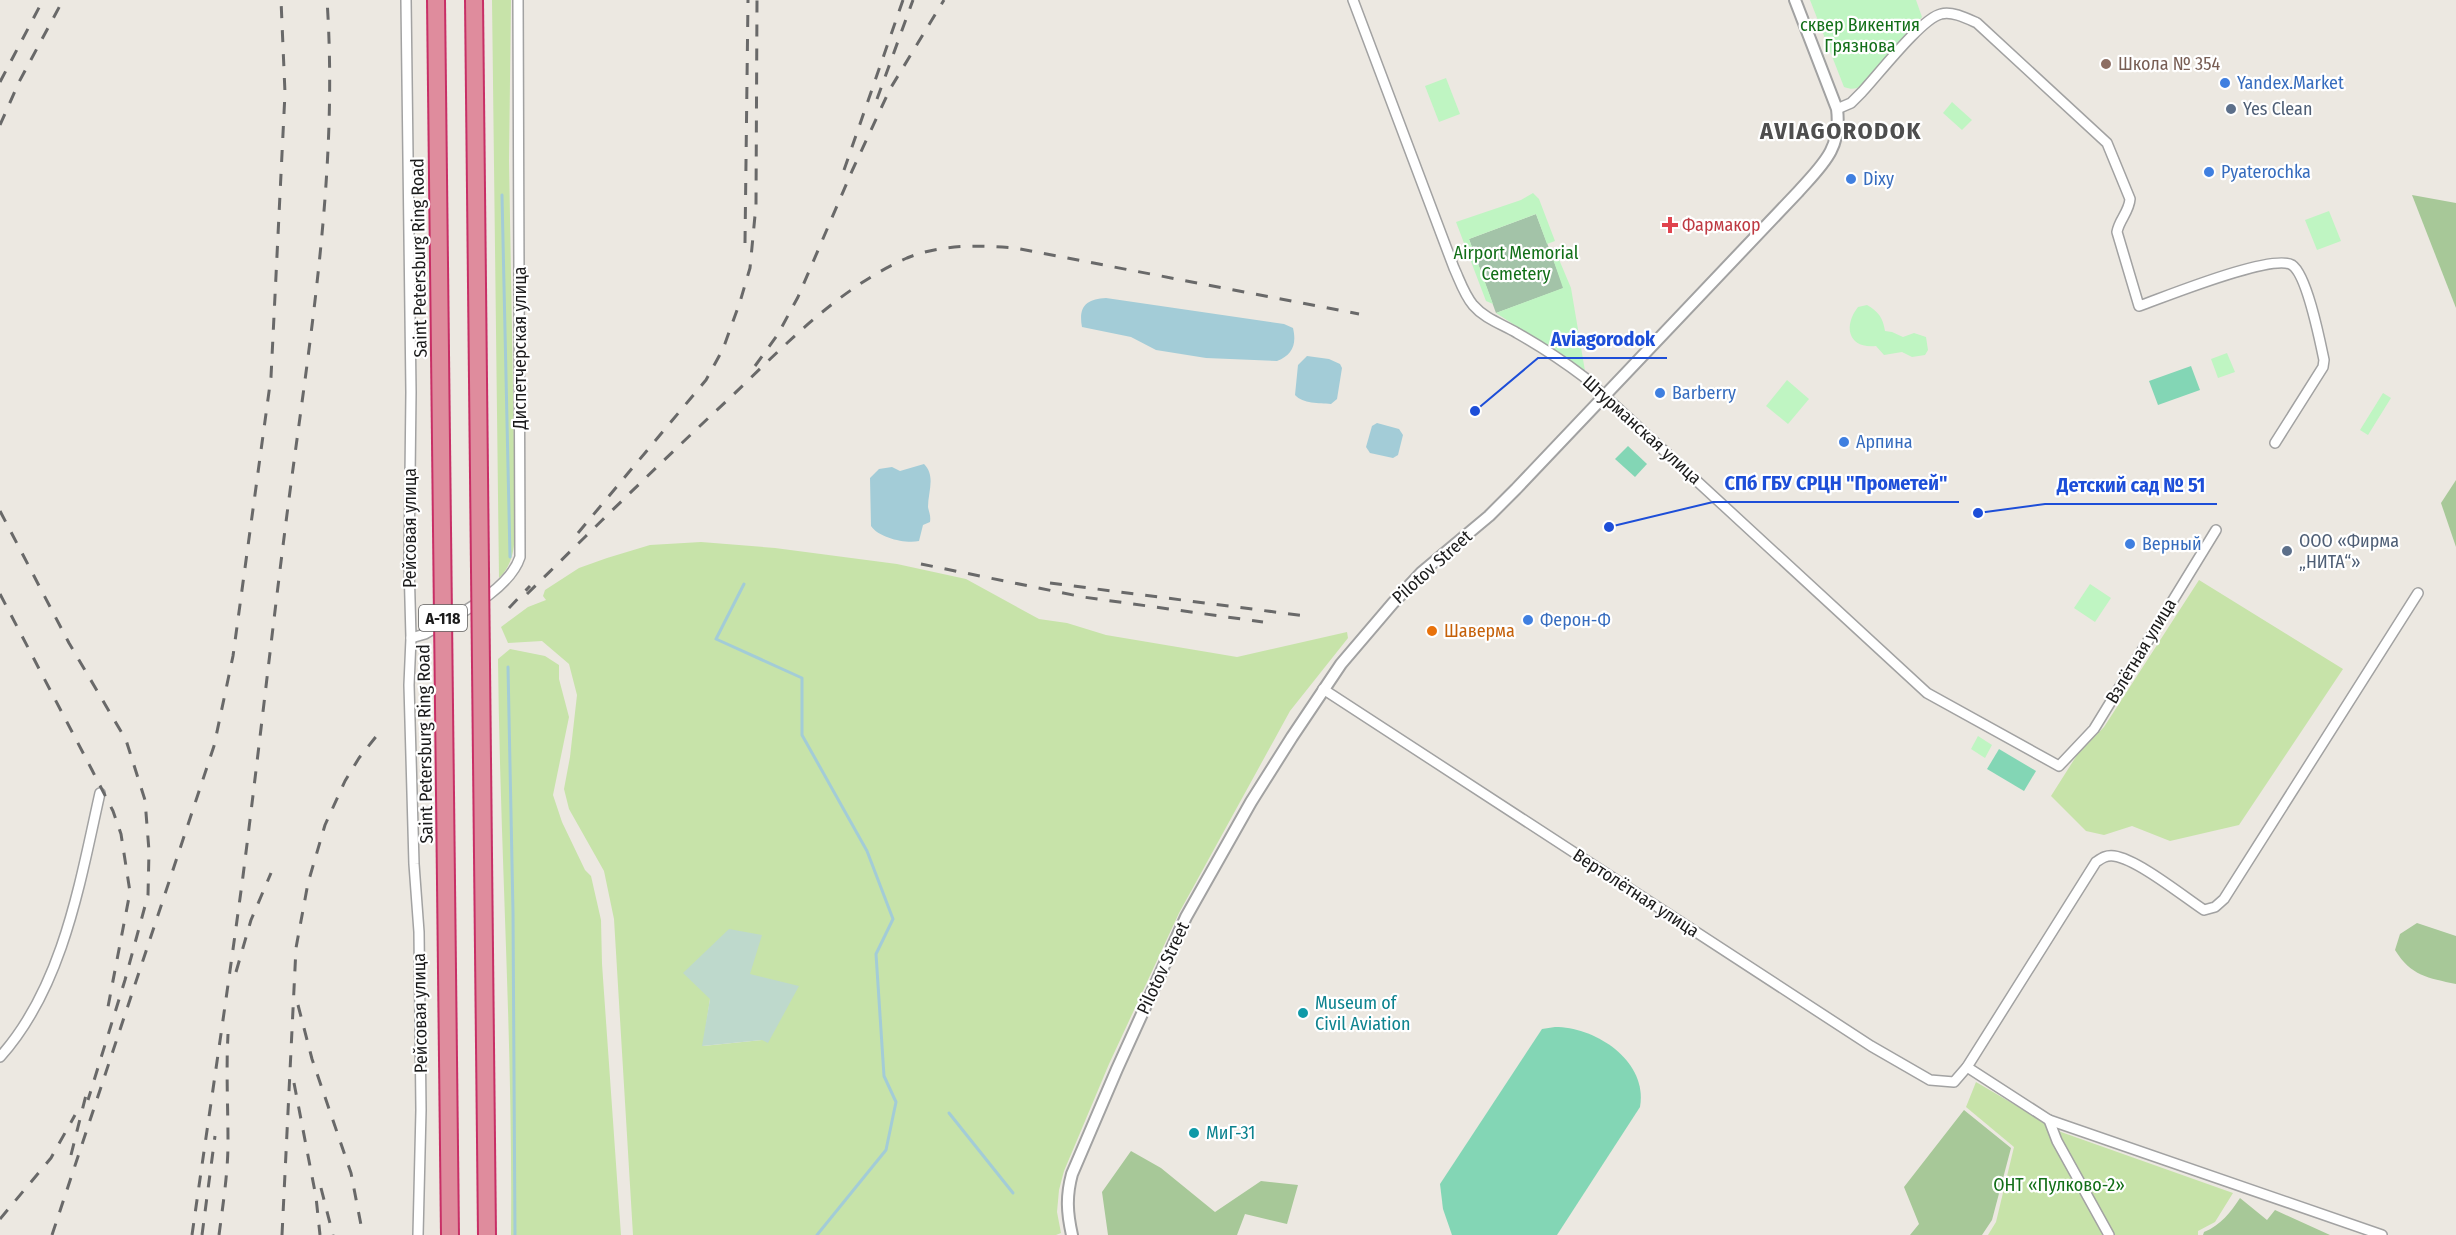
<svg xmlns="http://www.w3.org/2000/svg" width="2456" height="1235" font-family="'Fira Sans Condensed',sans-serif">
  <rect width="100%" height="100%" fill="#ece8e1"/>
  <g fill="#c7e3a9" fill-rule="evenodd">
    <path d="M 492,0 L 511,0 L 509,161 L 515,505 C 514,531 519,559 499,578 Z"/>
    <path d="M 701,542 L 775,548 L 897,564 L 966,579 L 1039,619 L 1067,623 L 1106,635 L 1237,657 L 1347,632 L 1348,638 L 1290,711 L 1179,913 L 1109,1064 L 1064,1171 L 1059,1190 L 1057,1212 L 1061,1233 L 1056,1235 L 633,1235 L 614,919 L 604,871 L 569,809 L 564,789 L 570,757 L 577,695 L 569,664 L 542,641 L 508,643 L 501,627 L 528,607 L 546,600 L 543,596 L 545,590 L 579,568 L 607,558 L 650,545 ZM 710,999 L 762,1040 L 703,1046 Z"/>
    <polygon points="2199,580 2343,669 2239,825 2170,841 2132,826 2104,835 2086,831 2051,796 2077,755 2104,727"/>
    <path d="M 510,649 L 545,656 L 559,665 L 559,679 L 569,717 L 553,795 L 562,822 L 585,870 L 591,876 L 601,920 L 602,964 L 621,1235 L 511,1235 C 513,1043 500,851 498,659 Z"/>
    <polygon points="1976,1082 2061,1132 2233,1193 2215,1222 2198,1231 2198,1235 1988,1235 1996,1222 2014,1147 1966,1107"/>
  </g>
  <g fill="#a7c898">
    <polygon points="2412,195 2456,203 2456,308"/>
    <polygon points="2456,480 2456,547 2441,503"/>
    <path d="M 2417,923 L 2456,936 L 2456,984 C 2428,978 2411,976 2395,950 L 2400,934 Z"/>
    <polygon points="1964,1110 2011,1148 1992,1220 1982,1235 1910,1235 1919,1224 1904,1187"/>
    <polygon points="1131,1151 1161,1168 1215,1212 1261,1181 1298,1185 1287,1224 1245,1214 1237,1235 1108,1235 1102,1192"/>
    <path d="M 2240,1198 L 2267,1220 L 2275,1210 L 2330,1235 L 2203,1235 L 2204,1232 C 2221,1225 2230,1213 2240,1198 Z"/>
  </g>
  <polygon fill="#bed9cc" points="729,929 762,935 750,974 799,986 768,1043 762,1040 702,1046 710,999 683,973"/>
  <polygon fill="#a3c3a8" points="1536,214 1564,288 1496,313 1469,239"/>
  <g fill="#bff5c2">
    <path d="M 1810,0 L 1916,0 L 1922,17 L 1867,80 C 1859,88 1855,91 1844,87 Z"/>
    <polygon points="1446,78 1460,114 1439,122 1425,86"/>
    <polygon points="1952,102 1972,120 1962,130 1943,113"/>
    <polygon points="1533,193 1539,199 1555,241 1547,244 1536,214 1469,239 1493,304 1486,301 1456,222 1521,200"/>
    <polygon points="2329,211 2341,241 2317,250 2305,220"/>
    <polygon points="1558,257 1571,288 1585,371 1496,313 1563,288 1553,259"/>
    <path d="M 1867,305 C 1879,312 1883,318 1885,331 L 1892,332 L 1903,337 L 1914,333 L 1926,337 L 1928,350 L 1925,355 L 1912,357 L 1902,352 L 1884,355 L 1876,346 C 1848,349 1843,326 1858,307 Z"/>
    <polygon points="2227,353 2235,372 2218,378 2211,359"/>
    <polygon points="1787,380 1809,399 1788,424 1766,406"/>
    <polygon points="2383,393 2391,398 2368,435 2360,430"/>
    <polygon points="2090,584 2111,598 2095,622 2074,608"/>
    <polygon points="1978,736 1992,745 1985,758 1971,749"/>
  </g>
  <g fill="#83d6b5">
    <polygon points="2191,366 2200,390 2158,405 2149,381"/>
    <polygon points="1628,446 1647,464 1635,477 1615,459"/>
    <polygon points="1999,749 2036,771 2024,791 1987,769"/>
    <path d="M 1555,1027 C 1596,1027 1648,1061 1640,1107 L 1557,1235 L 1452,1235 L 1443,1209 L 1440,1184 L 1542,1029 Z"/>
  </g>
  <g fill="#a3ccd7">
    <path d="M 1106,298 L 1284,324 L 1293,328 C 1297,345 1292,355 1277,361 L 1206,358 L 1156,350 L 1131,337 L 1082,327 C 1078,306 1087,299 1106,298 Z"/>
    <path d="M 1307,356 L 1329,359 L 1340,364 L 1342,368 L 1337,399 L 1331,404 C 1319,403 1303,404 1295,395 L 1298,365 Z"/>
    <polygon points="1377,423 1399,429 1403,435 1398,455 1393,458 1370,453 1366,447 1372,426"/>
    <path d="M 924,464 C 936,476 928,492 928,507 C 929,513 931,515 930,522 L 923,525 L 919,541 C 906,544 879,538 871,526 L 870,478 L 879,469 L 892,467 L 900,471 Z"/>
  </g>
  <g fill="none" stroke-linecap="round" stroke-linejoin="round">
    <g stroke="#a3ccd7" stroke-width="3">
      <polyline points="502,195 510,557"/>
      <polyline points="744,584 716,639 802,678 802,735 867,851 893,919 876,954 884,1076 896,1102 886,1150 817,1235"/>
      <polyline points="508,667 513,912 515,1235"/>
      <polyline points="949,1113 1013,1193"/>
    </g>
    <defs>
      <g id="minor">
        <polyline points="406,0 411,392 409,563 411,638 409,685 414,864 419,932 421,1110 418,1235"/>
        <path d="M 1353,0 L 1454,268 C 1460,281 1464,294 1473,305 C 1485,319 1502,324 1517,333 C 1540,346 1563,361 1584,377 L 1927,693 L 2059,766 L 2094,729 L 2216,530"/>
        <path d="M 1837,109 L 1851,103 L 1862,92 C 1878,75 1922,18 1941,14 C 1952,11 1966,18 1977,23 L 2107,143 L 2130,199 C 2129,212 2119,220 2117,232 L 2139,306 C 2165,297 2272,253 2292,265 C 2307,275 2320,341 2324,360 L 2323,367 L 2275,443"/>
        <path d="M 411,638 L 425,634 C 455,616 509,591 520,557 L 518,0"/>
        <path d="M 1323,689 L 1871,1046 L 1930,1080 L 1954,1082 L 1967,1067 L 2096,862 C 2102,858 2106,855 2114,856 C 2137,859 2183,896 2204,910 L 2215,907 L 2224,899 L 2418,593"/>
        <path d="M 0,1057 C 63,987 80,882 100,793"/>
        <polyline points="1967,1067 2049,1120 2057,1141 2109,1235"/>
        <polyline points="2049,1120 2382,1235"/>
      </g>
      <path id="tertiary" d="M 1072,1235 C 1067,1213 1066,1196 1072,1174 L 1117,1069 L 1186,917 L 1251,802 L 1292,737 L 1341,664 L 1393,603 L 1422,572 L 1489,516 L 1516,489 L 1798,192 C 1822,165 1842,149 1837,109 L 1795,0"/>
    </defs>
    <use href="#minor" stroke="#a2a2a2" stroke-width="12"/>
    <use href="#tertiary" stroke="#a2a2a2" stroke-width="14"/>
    <use href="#minor" stroke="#fff" stroke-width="9"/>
    <use href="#tertiary" stroke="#fff" stroke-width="10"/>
    <g stroke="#696969" stroke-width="3" stroke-dasharray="12 12" stroke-linecap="butt">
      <polyline points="0,82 43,0"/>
      <polyline points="877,99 913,0"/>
      <polyline points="0,125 19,82 63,0"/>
      <polyline points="844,170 903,0"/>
      <polyline points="745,243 748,0"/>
      <polyline points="755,366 778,334 798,297 852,171 890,89 944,0"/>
      <polyline points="0,511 69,643 126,740 145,800 149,851 148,895 125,980 88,1100"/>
      <polyline points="578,533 706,380 723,349 740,302 750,268 756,205 757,0"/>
      <polyline points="921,564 1083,597 1263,622"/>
      <polyline points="1050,583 1306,616"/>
      <polyline points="0,594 92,770 113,811 121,834 130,892 107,1012"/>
      <path d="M 527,594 C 595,527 663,460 733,395 C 786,344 839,288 907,258 C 941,244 979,245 1015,248 L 1359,314"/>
      <polyline points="509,608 530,586"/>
      <polyline points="236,972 251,920 271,873"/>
      <polyline points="298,1005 312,1059 351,1173 361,1225"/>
      <polyline points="294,1083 316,1197 320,1235"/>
      <polyline points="71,1155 87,1091"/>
      <polyline points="321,1188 333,1235"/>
      <polyline points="0,1219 51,1158 75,1115"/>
      <polyline points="52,1235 214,746 233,656 271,377 285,93 281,0"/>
      <path d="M 192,1235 C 209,1115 227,996 243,876 C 258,758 271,640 286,522 C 308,349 339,176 327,0"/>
      <polyline points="202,1235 215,1136"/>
      <path d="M 219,1235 C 223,1204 228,1173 228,1142 C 228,1106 226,1071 228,1034"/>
      <polyline points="282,1235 296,948 308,883 325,825 345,781 359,758 382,729"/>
    </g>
    <defs>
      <g id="motorway-bridge">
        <polyline points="436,0 450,1235"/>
        <polyline points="474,0 487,1235"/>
      </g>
    </defs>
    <use href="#motorway-bridge" stroke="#c82f66" stroke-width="20" stroke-linecap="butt"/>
    <use href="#motorway-bridge" stroke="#df8c9d" stroke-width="16"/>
  </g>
  <circle fill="#8d6e63" stroke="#fff" stroke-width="2" cx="2106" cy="64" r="6"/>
  <g fill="#3f7fe0" stroke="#fff" stroke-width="2">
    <circle cx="2225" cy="83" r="6"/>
    <circle cx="2209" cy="172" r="6"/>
    <circle cx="1851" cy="179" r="6"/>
    <circle cx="1660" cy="393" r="6"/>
    <circle cx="1844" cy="442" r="6"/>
    <circle cx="2130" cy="544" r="6"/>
    <circle cx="1528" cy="620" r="6"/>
  </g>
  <g fill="#5c6f8a" stroke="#fff" stroke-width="2">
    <circle cx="2231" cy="109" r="6"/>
    <circle cx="2287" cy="551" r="6"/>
  </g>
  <path fill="#e0444e" stroke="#fff" stroke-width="2" d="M1667 216h6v6h6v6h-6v6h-6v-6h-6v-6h6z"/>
  <circle fill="#e8710a" stroke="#fff" stroke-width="2" cx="1432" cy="631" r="6"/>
  <g fill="#0f9aa8" stroke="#fff" stroke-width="2">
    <circle cx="1303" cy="1013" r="6"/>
    <circle cx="1194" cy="1133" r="6"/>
  </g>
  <g text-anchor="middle" stroke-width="4.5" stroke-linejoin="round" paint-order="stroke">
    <rect fill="#fff" stroke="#5f5f5f" stroke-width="1.5" x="419" y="605" width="48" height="26" rx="4.5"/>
    <g font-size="16" font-weight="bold" fill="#1b1b1b">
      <text x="443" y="624">А-118</text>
    </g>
    <g font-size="18" fill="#126f18" stroke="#fff">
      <text x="1860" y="31">сквер Викентия<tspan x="1860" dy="21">Грязнова</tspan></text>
      <text x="1516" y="259">Airport Memorial<tspan x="1516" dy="21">Cemetery</tspan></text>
      <text x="2059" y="1191">ОНТ «Пулково-2»</text>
    </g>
    <g font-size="18" fill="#785e54" stroke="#fff" text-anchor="start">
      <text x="2118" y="70">Школа № 354</text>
    </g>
    <g font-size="18" fill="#366cbe" stroke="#fff" text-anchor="start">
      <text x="2237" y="89">Yandex.Market</text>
      <text x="2221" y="178">Pyaterochka</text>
      <text x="1863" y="185">Dixy</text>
      <text x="1672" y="399">Barberry</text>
      <text x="1856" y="448">Арпина</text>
      <text x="2142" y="550">Верный</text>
      <text x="1540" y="626">Ферон-Ф</text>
    </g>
    <g font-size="18" fill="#4e5e75" stroke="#fff" text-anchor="start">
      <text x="2243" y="115">Yes Clean</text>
      <text x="2299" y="547">ООО «Фирма<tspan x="2299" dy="21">„НИТА“»</tspan></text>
    </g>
    <g font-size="18" fill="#be3a42" stroke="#fff" text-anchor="start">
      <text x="1682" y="231">Фармакор</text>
    </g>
    <g font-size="18" fill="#1b1b1b" stroke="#fff">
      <text transform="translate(419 258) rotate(-91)" y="6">Saint Petersburg Ring Road</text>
      <text transform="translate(520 348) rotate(-90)" y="6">Диспетчерская улица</text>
      <text transform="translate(1642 430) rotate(42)" y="6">Штурманская улица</text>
      <text transform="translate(410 528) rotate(-90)" y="6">Рейсовая улица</text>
      <text transform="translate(1432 567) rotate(-42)" y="6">Pilotov Street</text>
      <text transform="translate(2141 651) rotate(-59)" y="6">Взлётная улица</text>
      <text transform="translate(425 744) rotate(-91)" y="6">Saint Petersburg Ring Road</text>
      <text transform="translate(1636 893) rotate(33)" y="6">Вертолётная улица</text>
      <text transform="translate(1163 968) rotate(-65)" y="6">Pilotov Street</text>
      <text transform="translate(420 1013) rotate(-91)" y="6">Рейсовая улица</text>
    </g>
    <g font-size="18" fill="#c56008" stroke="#fff" text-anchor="start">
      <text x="1444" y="637">Шаверма</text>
    </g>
    <g font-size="18" fill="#0d838f" stroke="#fff" text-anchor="start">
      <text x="1315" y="1009">Museum of<tspan x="1315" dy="21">Civil Aviation</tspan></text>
      <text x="1206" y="1139">МиГ-31</text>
    </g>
    <g font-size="24" font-weight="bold" letter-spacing="1.5" fill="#4e4e4e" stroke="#fff">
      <text x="1841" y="139">AVIAGORODOK</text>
    </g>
  </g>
  <path fill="none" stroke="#1d4ed8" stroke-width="2" d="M1475 411L1538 358H1667M1609 527L1713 502H1959M1978 513L2045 504H2217"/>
  <g fill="#1d4ed8" stroke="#fff" stroke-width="2">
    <circle cx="1475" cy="411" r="6"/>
    <circle cx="1609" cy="527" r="6"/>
    <circle cx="1978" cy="513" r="6"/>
  </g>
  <g font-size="20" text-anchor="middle" font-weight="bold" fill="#1d4ed8" stroke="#fff" stroke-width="4.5" stroke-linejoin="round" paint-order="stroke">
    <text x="1603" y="346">Aviagorodok</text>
    <text x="1836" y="490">СПб ГБУ СРЦН "Прометей"</text>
    <text x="2131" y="492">Детский сад № 51</text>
  </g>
</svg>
